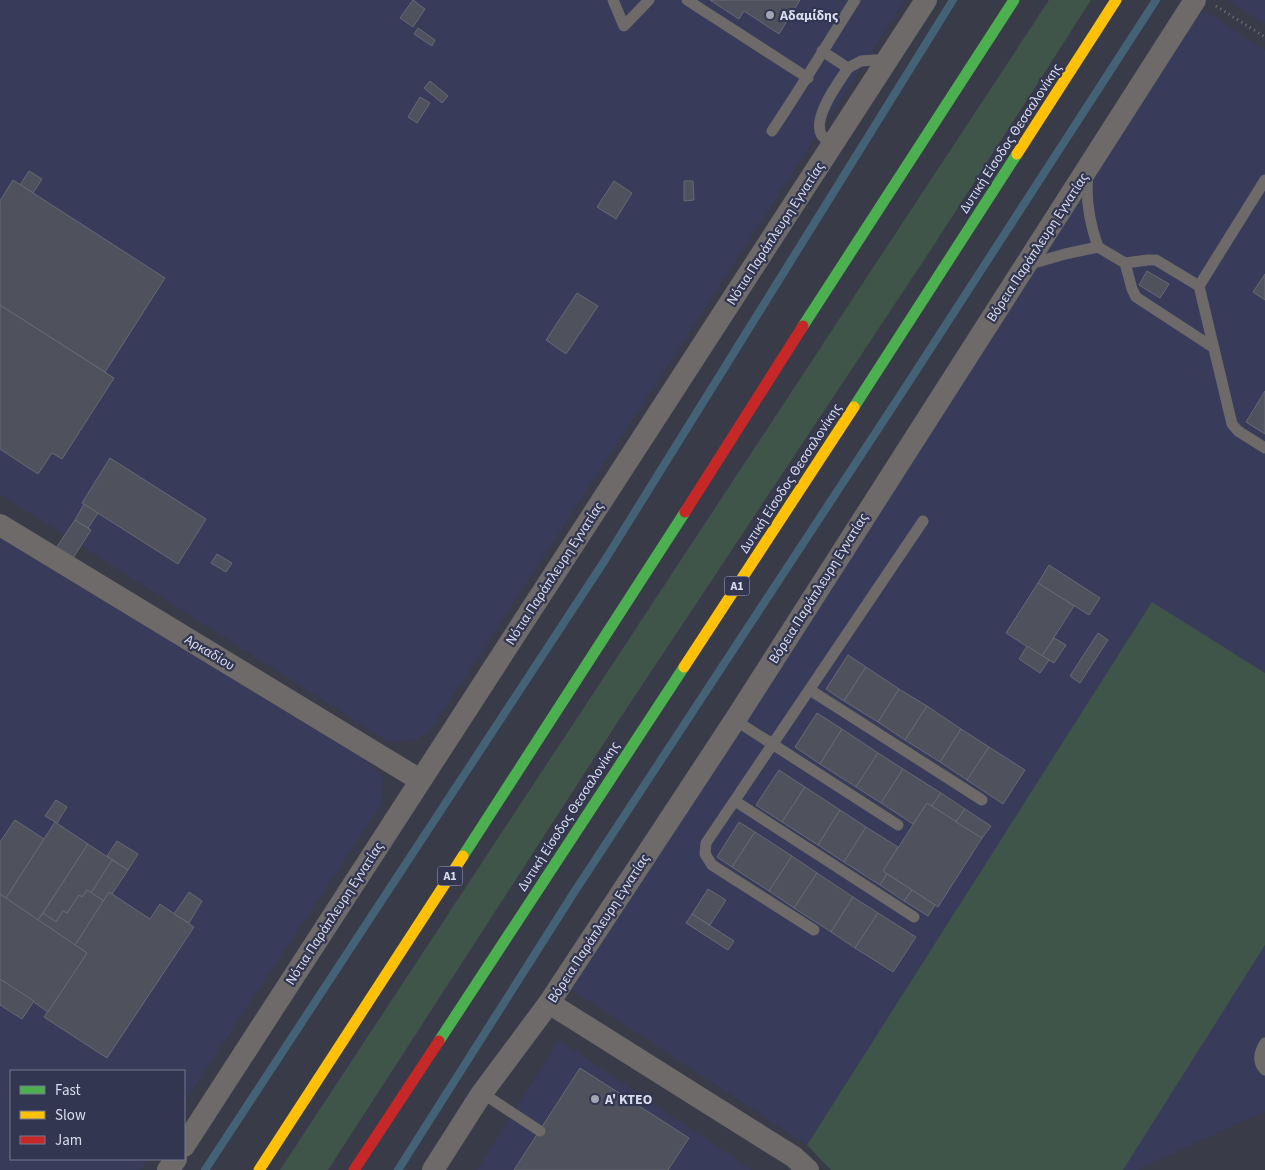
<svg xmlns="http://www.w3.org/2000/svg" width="1265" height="1170" font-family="'Source Sans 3',sans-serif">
  <rect width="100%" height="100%" fill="#393b49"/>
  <g fill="#383c5a">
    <polygon points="0,0 905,0 434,725 417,740 389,742 0,494"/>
    <polygon points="1227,0 1265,0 1265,24"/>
    <polygon points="1202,10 1265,50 1265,673 1152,603 807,1145 568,987 916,455"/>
    <polygon points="0,535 362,757 383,778 382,803 184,1103 184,1071 11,1071 11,1159 147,1159 140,1170 0,1170"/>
    <polygon points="1265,945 1265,1111 1138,1170 1123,1170"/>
    <polygon points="559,1040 752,1170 477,1170"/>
  </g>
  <g fill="#40554a">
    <polygon points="1049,0 1091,0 932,248 617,723 328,1170 280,1170"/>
    <polygon points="1152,602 1265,673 1265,945 1123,1170 831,1170 807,1145"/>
  </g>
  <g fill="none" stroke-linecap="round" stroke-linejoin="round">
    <g stroke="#436275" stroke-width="8">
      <polyline points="205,1170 605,560 953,0"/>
      <polyline points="398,1170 573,894 903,391 1156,0"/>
    </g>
  </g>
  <g fill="#4f515d" stroke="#676975">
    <polygon points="413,0 425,9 413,27 400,18"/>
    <polygon points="710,0 800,0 779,34 744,11 739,19"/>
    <polygon points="418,28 435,40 432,46 414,34"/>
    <polygon points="430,81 448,96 442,103 424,88"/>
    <polygon points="420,97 430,103 417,123 408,117"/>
    <polygon points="29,171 42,179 33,193 20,185"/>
    <polygon points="13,180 165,278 105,372 0,305 0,201"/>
    <polygon points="614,181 632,193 616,219 597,207"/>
    <polygon points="684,181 693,181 694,200 684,201"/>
    <polygon points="1147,271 1169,284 1160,298 1139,285"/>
    <polygon points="1265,274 1265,300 1253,292"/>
    <polygon points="577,293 598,306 566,354 546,340"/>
    <polygon points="0,305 114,378 62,459 52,453 38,474 0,449"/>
    <polygon points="1265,391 1265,434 1246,422"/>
    <polygon points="110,458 206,519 178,564 82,503"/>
    <polygon points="84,504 98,513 88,528 75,520"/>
    <polygon points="75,520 91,530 73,558 56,548"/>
    <polygon points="217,554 232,563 226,572 211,563"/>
    <polygon points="1049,565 1100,598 1089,615 1038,583"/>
    <polygon points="1038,583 1074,606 1042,656 1006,633"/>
    <polygon points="1098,633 1108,640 1080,683 1070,676"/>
    <polygon points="1054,638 1066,645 1054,663 1042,656"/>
    <polygon points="1027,646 1049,660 1040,673 1019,659"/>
    <polygon points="848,655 866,667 844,701 826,689"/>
    <polygon points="866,667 899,689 878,722 844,701"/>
    <polygon points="899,689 927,706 905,740 878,722"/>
    <polygon points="927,706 961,729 940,762 905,740"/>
    <polygon points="817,713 842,729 820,764 795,747"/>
    <polygon points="842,729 878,753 856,787 820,764"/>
    <polygon points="961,729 989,747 967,780 940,762"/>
    <polygon points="989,747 1025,770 1003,804 967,780"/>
    <polygon points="878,753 903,769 881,803 856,787"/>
    <polygon points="903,769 941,793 932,806 927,803 913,824 881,803"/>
    <polygon points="779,770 805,787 782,822 756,805"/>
    <polygon points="805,787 840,810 818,845 782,822"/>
    <polygon points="941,793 965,809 956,822 932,806"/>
    <polygon points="56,800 67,807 57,823 45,816"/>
    <polygon points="927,803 982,838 938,907 883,871"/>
    <polygon points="965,809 991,826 982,838 956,822"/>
    <polygon points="840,810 866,827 844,862 818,845"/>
    <polygon points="15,820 44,839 6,898 0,894 0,842"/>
    <polygon points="55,822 88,844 38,920 6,898"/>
    <polygon points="739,822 755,832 732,867 717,857"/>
    <polygon points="866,827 898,847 883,871 887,874 880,885 844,862"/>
    <polygon points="755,832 792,856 769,891 732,867"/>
    <polygon points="117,841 138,854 128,870 107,856"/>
    <polygon points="88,844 112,860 91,893 87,890 82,897 79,895 67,913 63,911 56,922 43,913"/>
    <polygon points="792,856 817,873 794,908 769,891"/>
    <polygon points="112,860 128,870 112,894 109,892 104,901 91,893"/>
    <polygon points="817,873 853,897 831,932 794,908"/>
    <polygon points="887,874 912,890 904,901 880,885"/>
    <polygon points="708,889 726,900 710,925 692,914"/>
    <polygon points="87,890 104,901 75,945 38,920 43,913 56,922 63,911 67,913 79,895 82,897"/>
    <polygon points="912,890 935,905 928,916 904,901"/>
    <polygon points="109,892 150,919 160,904 194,927 107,1058 44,1017 87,953 75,945"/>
    <polygon points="189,892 202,901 189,923 174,914"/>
    <polygon points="0,894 87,953 48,1012 0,979"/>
    <polygon points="853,897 878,913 855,948 831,932"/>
    <polygon points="878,913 916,937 893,972 855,948"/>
    <polygon points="692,914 734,941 728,950 686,923"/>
    <polygon points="0,979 34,1001 22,1019 0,1005"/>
    <polygon points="580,1068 689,1138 668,1170 514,1170"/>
  </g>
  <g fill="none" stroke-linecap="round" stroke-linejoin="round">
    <polyline stroke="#767678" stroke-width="3" stroke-dasharray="1 4" stroke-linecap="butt" points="1216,6 1265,37"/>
    <g stroke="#6d6a69" stroke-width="11">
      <polyline points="613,0 624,26 649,0"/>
      <polyline points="687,0 808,78"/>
      <polyline points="822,51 848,68 861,61 888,59"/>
      <path d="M 772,131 C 801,88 827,44 855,0"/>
      <path d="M 832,146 C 829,142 823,138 821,134 C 813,116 839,82 848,68"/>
      <path d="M 1088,175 C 1085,200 1090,224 1098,247 L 1125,263 L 1148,260 L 1156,260 L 1199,286 L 1265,180"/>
      <polyline points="1125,263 1132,289 1136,297 1214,348"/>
      <polyline points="1027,265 1065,254 1098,247"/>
      <polyline points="1199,286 1232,424 1238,431 1265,448"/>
      <polyline points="810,690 982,800"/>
      <polyline points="735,720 898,825"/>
      <polyline points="735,801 914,917"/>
      <polyline points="814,930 712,865 705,854 706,843 923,521"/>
      <path d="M 1265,1043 C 1259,1052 1257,1062 1265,1070"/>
      <polyline points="482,1093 540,1131"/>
    </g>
    <g stroke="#6d6a69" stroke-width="22">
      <polyline points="0,525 420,780"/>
      <polyline points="549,1003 794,1157 808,1170"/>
      <polyline points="184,1146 926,0"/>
      <polyline points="168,1170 176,1159"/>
      <polyline points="433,1170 482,1093 549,1003 735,720 1195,0"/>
    </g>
    <g stroke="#4caf50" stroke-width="11">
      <polyline points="803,326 1014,0"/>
      <polyline points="854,407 1017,154"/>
      <polyline points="463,856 685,512"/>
      <polyline points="439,1041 684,667"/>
    </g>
    <g stroke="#ffc107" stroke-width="11">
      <polyline points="1017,154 1116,0"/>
      <polyline points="684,667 854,407"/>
      <polyline points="259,1170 463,856"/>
    </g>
    <g stroke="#c62828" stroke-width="11">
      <polyline points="685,512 803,326"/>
      <polyline points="354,1170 439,1041"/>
    </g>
  </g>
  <g fill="#a2a4b4" stroke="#323650" stroke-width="2">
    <circle cx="770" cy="15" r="5"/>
    <circle cx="595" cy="1099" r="5"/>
  </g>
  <g text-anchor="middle" stroke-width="4.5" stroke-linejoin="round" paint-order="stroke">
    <g fill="#323650" stroke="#a8abbf" stroke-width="1">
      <rect x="724.5" y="576.5" width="25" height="19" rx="4"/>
      <rect x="437.5" y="866.5" width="25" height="19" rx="4"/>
    </g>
    <g font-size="12" font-weight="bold" fill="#daddee">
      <text x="737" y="590">Α1</text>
      <text x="450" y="880">Α1</text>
    </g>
    <g font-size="14" font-weight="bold" fill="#daddee" stroke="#323650" text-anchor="start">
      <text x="780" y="20">Αδαμίδης</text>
      <text x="605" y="1104">Α' ΚΤΕΟ</text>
    </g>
    <g font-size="14" fill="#daddee" stroke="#323650">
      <text transform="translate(1010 138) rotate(-57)" y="5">Δυτική Είσοδος Θεσσαλονίκης</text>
      <text transform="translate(775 233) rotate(-57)" y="5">Νότια Παράπλευρη Εγνατίας</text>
      <text transform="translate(1037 247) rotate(-57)" y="5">Βόρεια Παράπλευρη Εγνατίας</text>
      <text transform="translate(790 478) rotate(-57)" y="5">Δυτική Είσοδος Θεσσαλονίκης</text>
      <text transform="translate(554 573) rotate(-57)" y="5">Νότια Παράπλευρη Εγνατίας</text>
      <text transform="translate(818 588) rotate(-58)" y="5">Βόρεια Παράπλευρη Εγνατίας</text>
      <text transform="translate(210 652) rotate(31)" y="5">Αρκαδίου</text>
      <text transform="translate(568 816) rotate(-57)" y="5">Δυτική Είσοδος Θεσσαλονίκης</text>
      <text transform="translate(334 913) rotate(-57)" y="5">Νότια Παράπλευρη Εγνατίας</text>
      <text transform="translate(598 928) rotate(-57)" y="5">Βόρεια Παράπλευρη Εγνατίας</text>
    </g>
  </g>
  <rect x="10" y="1070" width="175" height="90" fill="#323650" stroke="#75798f"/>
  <rect x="20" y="1086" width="25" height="8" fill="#4caf50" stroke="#75798f"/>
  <text x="55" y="1095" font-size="15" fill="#daddee">Fast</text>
  <rect x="20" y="1111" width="25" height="8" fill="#ffc107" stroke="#75798f"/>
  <text x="55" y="1120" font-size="15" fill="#daddee">Slow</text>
  <rect x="20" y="1136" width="25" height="8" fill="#c62828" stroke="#75798f"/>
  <text x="55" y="1145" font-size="15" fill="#daddee">Jam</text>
</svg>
